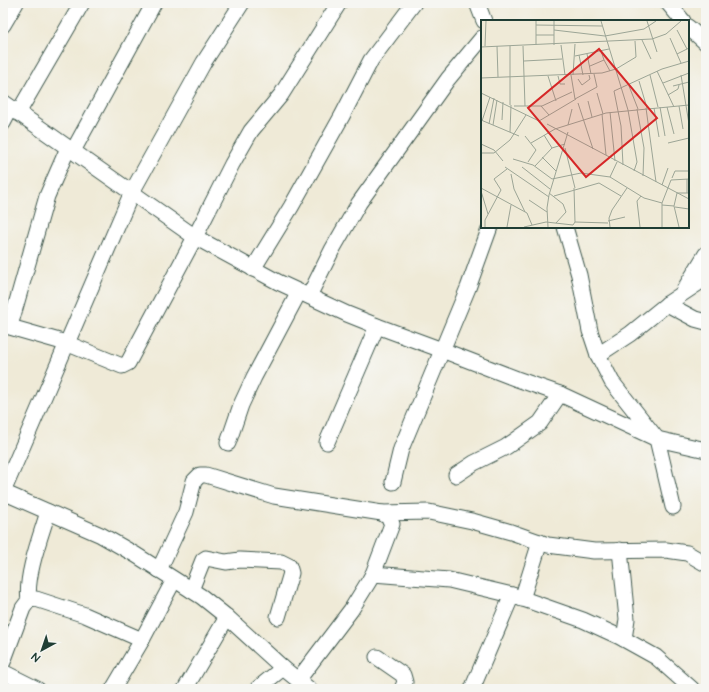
<svg xmlns="http://www.w3.org/2000/svg" width="709" height="692" font-family="'Architects Daughter',sans-serif">
  <rect width="100%" height="100%" fill="#f6f6f2"/>
  <filter id="ink" filterUnits="userSpaceOnUse"><feTurbulence type="fractalNoise" baseFrequency=".025" numOctaves="2"/><feDisplacementMap in="SourceGraphic" scale="8" xChannelSelector="R" yChannelSelector="G"/><feConvolveMatrix kernelMatrix="1 2 1 2 8 2 1 2 1" color-interpolation-filters="sRGB"/></filter>
  <filter id="wash" filterUnits="userSpaceOnUse"><feTurbulence type="fractalNoise" baseFrequency=".012" numOctaves="4" result="noise"/><feDisplacementMap in="SourceGraphic" scale="16" xChannelSelector="R" yChannelSelector="G"/><feGaussianBlur stdDeviation="0.9" result="paint"/><feColorMatrix in="noise" values="0 0 0 0 0 0 0 0 0 0 0 0 0 0 0 0 0 1.4 0 .05"/><feComposite in="paint" operator="in"/></filter>
  <g filter="url(#wash)">
    <rect width="100%" height="100%" fill="#efead7"/>
  </g>
  <g filter="url(#ink)">
    <g fill="none" stroke-linecap="round" stroke-linejoin="round">
      <defs>
        <g id="minor">
          <polyline points="477,3 484,21"/>
          <polyline points="668,3 683,21"/>
          <polyline points="3,25 16,3"/>
          <polyline points="688,27 706,43"/>
          <polyline points="3,102 195,237 278,282 347,314 377,326 442,350 517,379 560,394 657,439 706,450"/>
          <polyline points="18,113 82,3"/>
          <polyline points="3,123 11,108"/>
          <polyline points="73,151 154,3"/>
          <polyline points="565,227 579,275 590,331 598,355 612,382 657,439 673,507"/>
          <polyline points="253,269 291,207 342,116 371,60 414,3"/>
          <polyline points="684,290 706,254"/>
          <polyline points="309,296 332,250 359,203 448,79 482,38"/>
          <polyline points="667,304 695,319 706,322"/>
          <polyline points="3,325 66,343 122,366 128,363 195,237 232,164 251,131 281,95 339,3"/>
          <polyline points="10,326 47,196 68,148"/>
          <polyline points="598,355 630,334 667,304 706,278"/>
          <polyline points="327,442 377,326"/>
          <polyline points="228,443 241,405 254,377 299,292"/>
          <polyline points="456,475 474,463 506,447 540,423 560,394"/>
          <polyline points="393,482 401,449 468,288 490,227"/>
          <polyline points="3,492 132,192 204,62 242,3"/>
          <polyline points="3,492 101,535 136,555 202,597 227,617 283,668 309,689"/>
          <polyline points="382,513 429,512 472,521 511,532 548,545 594,551 666,550 687,553 706,564"/>
          <polyline points="620,550 627,619 624,639"/>
          <polyline points="159,570 186,512 194,481 200,475 206,475 274,496 382,513 389,518 392,524 373,574 369,581 351,610 298,680"/>
          <polyline points="373,574 449,580 512,595 583,620 620,637 656,657 692,689"/>
          <polyline points="191,590 203,560 206,558 226,562 240,560 281,562 289,566 291,573 278,617"/>
          <polyline points="522,599 540,542"/>
          <path d="M 29,600 C 25,577 41,535 48,512"/>
          <polyline points="377,657 403,675 405,682 402,689"/>
          <polyline points="3,662 23,608 29,600 36,599 85,615 142,640"/>
          <polyline points="3,672 37,689"/>
          <polyline points="113,689 142,640 174,580"/>
          <polyline points="185,689 227,617"/>
          <polyline points="257,689 283,668"/>
          <polyline points="472,689 512,595"/>
        </g>
      </defs>
      <use href="#minor" stroke="#3e574c" stroke-width="17"/>
      <use href="#minor" stroke="#fff" stroke-width="15"/>
    </g>
  </g>
  <g transform="translate(481 20)">
    <rect width="208" height="208" fill="#efead7"/>
    <path fill="none" stroke="#9ca596" stroke-width="1" d="M 55,1 L 55,25M 73,1 L 73,25M 120,1 L 147,90 L 156,142 L 153,151M 166,1 L 176,32M 55,5 L 121,6M 73,10 L 124,16 L 163,9 L 175,1M 196,10 L 206,29M 55,15 L 73,15M 189,18 L 200,43M 161,20 L 170,39M 80,25 L 84,55M 4,26 L 5,1M 16,26 L 17,57M 42,26 L 44,86M 0,27 L 171,19 L 185,14 L 200,1M 106,34 L 110,54M 196,34 L 208,28M 98,35 L 102,55M 94,36 L 128,29M 123,40 L 129,51M 43,41 L 81,39M 109,46 L 123,40 L 120,31M 176,51 L 193,87M 90,55 L 94,79 L 116,67 L 113,54M 92,55 L 94,24M 169,55 L 177,87M 200,55 L 208,104M 67,56 L 75,81M 77,56 L 79,64 L 84,64M 0,58 L 121,53 L 135,49 L 155,37 L 154,21M 97,59 L 101,65 L 109,59 L 108,55M 158,61 L 166,88M 182,63 L 208,53M 148,66 L 157,89M 192,66 L 208,62M 0,73 L 58,101 L 95,79M 116,73 L 122,94M 187,75 L 197,69 L 198,65M 107,81 L 111,97M 97,83 L 112,129M 29,85 L 29,26M 33,86 L 61,86 L 91,72M 60,86 L 68,95M 198,86 L 202,109M 179,87 L 184,116M 186,87 L 193,114M 165,88 L 175,162M 173,88 L 178,117M 156,89 L 163,128 L 162,156M 129,92 L 134,141M 121,94 L 125,135M 0,100 L 38,116M 21,100 L 22,82M 1,101 L 9,77M 8,104 L 13,78M 66,104 L 208,179M 12,105 L 16,80M 87,105 L 91,89M 29,112 L 30,85M 63,115 L 71,128M 44,116 L 55,130 L 47,142M 50,123 L 74,109 L 125,93 L 208,85M 187,123 L 208,118M 0,124 L 13,130 L 22,141M 84,128 L 94,168M 0,133 L 13,133 L 29,120 L 45,95M 61,137 L 75,151M 32,139 L 52,145 L 71,159 L 100,153 L 129,157 L 163,178 L 181,183M 142,145 L 140,106 L 133,71 L 181,49 L 208,41M 54,146 L 71,128 L 84,124M 24,147 L 68,177M 41,147 L 69,169M 30,154 L 33,169 L 44,192M 129,157 L 136,142M 191,158 L 194,151 L 208,151M 181,165 L 187,148M 0,168 L 46,193 L 51,205M 93,168 L 94,202M 0,171 L 7,194M 68,173 L 82,184 L 85,192 L 75,203M 206,173 L 206,159M 73,176 L 118,163 L 140,176M 48,180 L 66,192M 181,185 L 193,186M 194,187 L 208,189M 127,201 L 144,197M 4,207 L 4,200 L 20,170 L 13,159 L 26,149M 26,207 L 30,185M 43,207 L 65,202 L 92,205 L 94,202 L 127,203M 67,207 L 66,188 L 68,175 L 87,112M 129,207 L 128,198 L 131,190 L 146,168M 159,207 L 156,181 L 160,176M 181,207 L 181,183 L 190,160 L 208,159M 198,207 L 193,186 L 196,173 L 208,173"/>
    <path fill="#d62828" fill-opacity="0.15" stroke="#d62828" stroke-width="2" d="M 118,29 L 176,98 L 105,157 L 47,88 Z"/>
    <rect width="208" height="208" fill="none" stroke="#1f3d34" stroke-width="2"/>
  </g>
  <rect width="709" height="692" fill="none" stroke="#f6f6f2" stroke-width="16"/>
  <g transform="translate(42 650) rotate(220)" stroke="#f6f6f2" stroke-width="3" paint-order="stroke">
  <path d="M0-3L7 15L0 10L-7 15Z" fill="#1f3d34"/>
  <text y="-6" font-size="11" font-weight="bold" text-anchor="middle" fill="#1f3d34">N</text>
  </g>
</svg>
